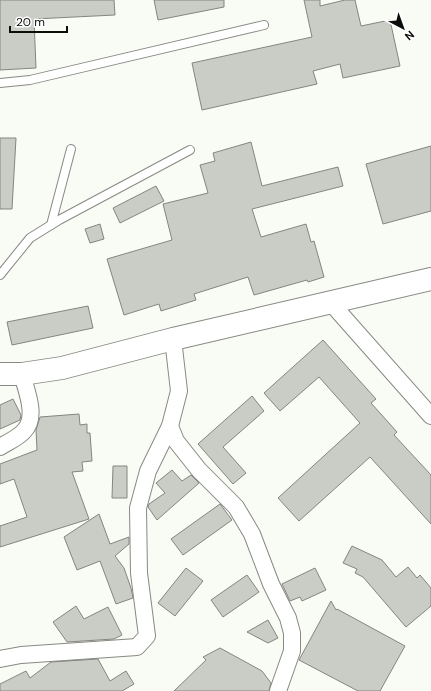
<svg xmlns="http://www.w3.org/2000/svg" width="431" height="691" font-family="'DM Sans',sans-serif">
  <rect width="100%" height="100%" fill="#f9fcf5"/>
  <g fill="#cacdc6" stroke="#83867f">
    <polygon points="0,0 114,0 115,15 34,19 36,68 0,70"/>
    <polygon points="154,0 224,0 224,7 158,20"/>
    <polygon points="304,0 320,0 320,6 345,0 355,0 361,26 390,20 400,66 343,78 340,64 313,71 317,84 202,110 192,63 312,37"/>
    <polygon points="0,138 16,138 12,209 0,209"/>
    <polygon points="251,142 262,186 338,167 343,186 252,209 261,237 306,224 311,242 314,241 324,277 308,282 307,280 254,295 248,277 194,294 196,300 161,311 159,304 124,315 107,259 172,240 163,204 208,193 200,165 215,161 213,153"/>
    <polygon points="431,146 431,211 383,224 366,164"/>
    <polygon points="156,186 164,201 120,223 113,208"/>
    <polygon points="100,224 104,239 90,243 85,229"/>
    <polygon points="88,306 93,328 12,345 7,322"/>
    <polygon points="323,340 376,399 371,403 397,432 394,435 431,475 431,524 370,457 299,521 278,498 360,423 319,377 280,411 264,393"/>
    <polygon points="252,396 264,411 223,447 246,473 233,484 198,444"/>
    <polygon points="13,399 21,415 20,420 0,429 0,405"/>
    <polygon points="79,414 80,425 87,424 87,433 90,433 92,461 82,462 83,471 72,472 89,519 0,547 0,526 27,517 14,479 0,484 0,464 37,450 36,430 40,417"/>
    <polygon points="113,466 127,466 127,498 112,498"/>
    <polygon points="172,470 182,481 191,475 199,483 157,520 148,507 149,504 165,493 156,483"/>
    <polygon points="220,504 232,520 183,555 171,539"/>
    <polygon points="99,514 110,544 129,537 129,544 115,556 124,568 131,588 133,598 116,604 100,561 77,570 64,537"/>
    <polygon points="352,546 382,560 396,577 408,567 417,578 420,575 431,588 431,606 406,627 363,577 355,573 357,569 343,563"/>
    <polygon points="186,568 203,581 175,616 158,603"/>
    <polygon points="315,568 326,590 302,601 300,597 290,601 282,584"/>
    <polygon points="247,575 259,592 223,617 211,600"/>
    <polygon points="331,601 336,610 337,609 405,646 380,691 358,691 299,660"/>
    <polygon points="76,606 84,619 108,607 122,635 114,639 67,642 53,622"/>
    <polygon points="268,620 278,638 268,643 247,632"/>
    <polygon points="220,648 262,671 271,683 269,691 174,691 206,660 203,657"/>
    <polygon points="98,659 110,681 126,671 134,684 122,691 0,691 0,684 26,671 30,678 51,662"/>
  </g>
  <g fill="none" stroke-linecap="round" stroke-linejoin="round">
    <defs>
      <g id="lane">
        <polyline points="0,83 30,80 264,25"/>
        <polyline points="51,225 71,149"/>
        <polyline points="0,275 30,238 59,220 190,150"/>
      </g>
      <g id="street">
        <polyline points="331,303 431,416"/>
        <polyline points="173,339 179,391 170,426 176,441 199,470 236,507 252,534 271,584 288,618 292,633 292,651 278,691"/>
        <path d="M 0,447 C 8,442 18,438 24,431 C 38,417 26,390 22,374"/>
        <polyline points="0,659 21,655 137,647 147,636 139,573 138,508 148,471 170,426"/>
      </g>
      <polyline id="secondary" points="0,374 22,374 62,368 173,339 431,279"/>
    </defs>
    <use href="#lane" stroke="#878983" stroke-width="10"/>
    <use href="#street" stroke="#878983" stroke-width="18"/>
    <use href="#secondary" stroke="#878983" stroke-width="24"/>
    <use href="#lane" stroke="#fff" stroke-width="8"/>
    <use href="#street" stroke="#fff" stroke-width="16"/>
    <use href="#secondary" stroke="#fff" stroke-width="22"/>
  </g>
  <g transform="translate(403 28) rotate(139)" stroke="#ffffff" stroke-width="3" paint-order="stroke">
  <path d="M0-3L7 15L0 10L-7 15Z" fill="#0c0d0b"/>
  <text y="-6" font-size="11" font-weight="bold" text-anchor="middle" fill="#0c0d0b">N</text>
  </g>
  <path d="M10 26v6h57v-6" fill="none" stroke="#0c0d0b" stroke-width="2"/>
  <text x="16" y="26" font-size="12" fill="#0c0d0b" stroke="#ffffff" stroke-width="3" paint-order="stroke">20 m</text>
</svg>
